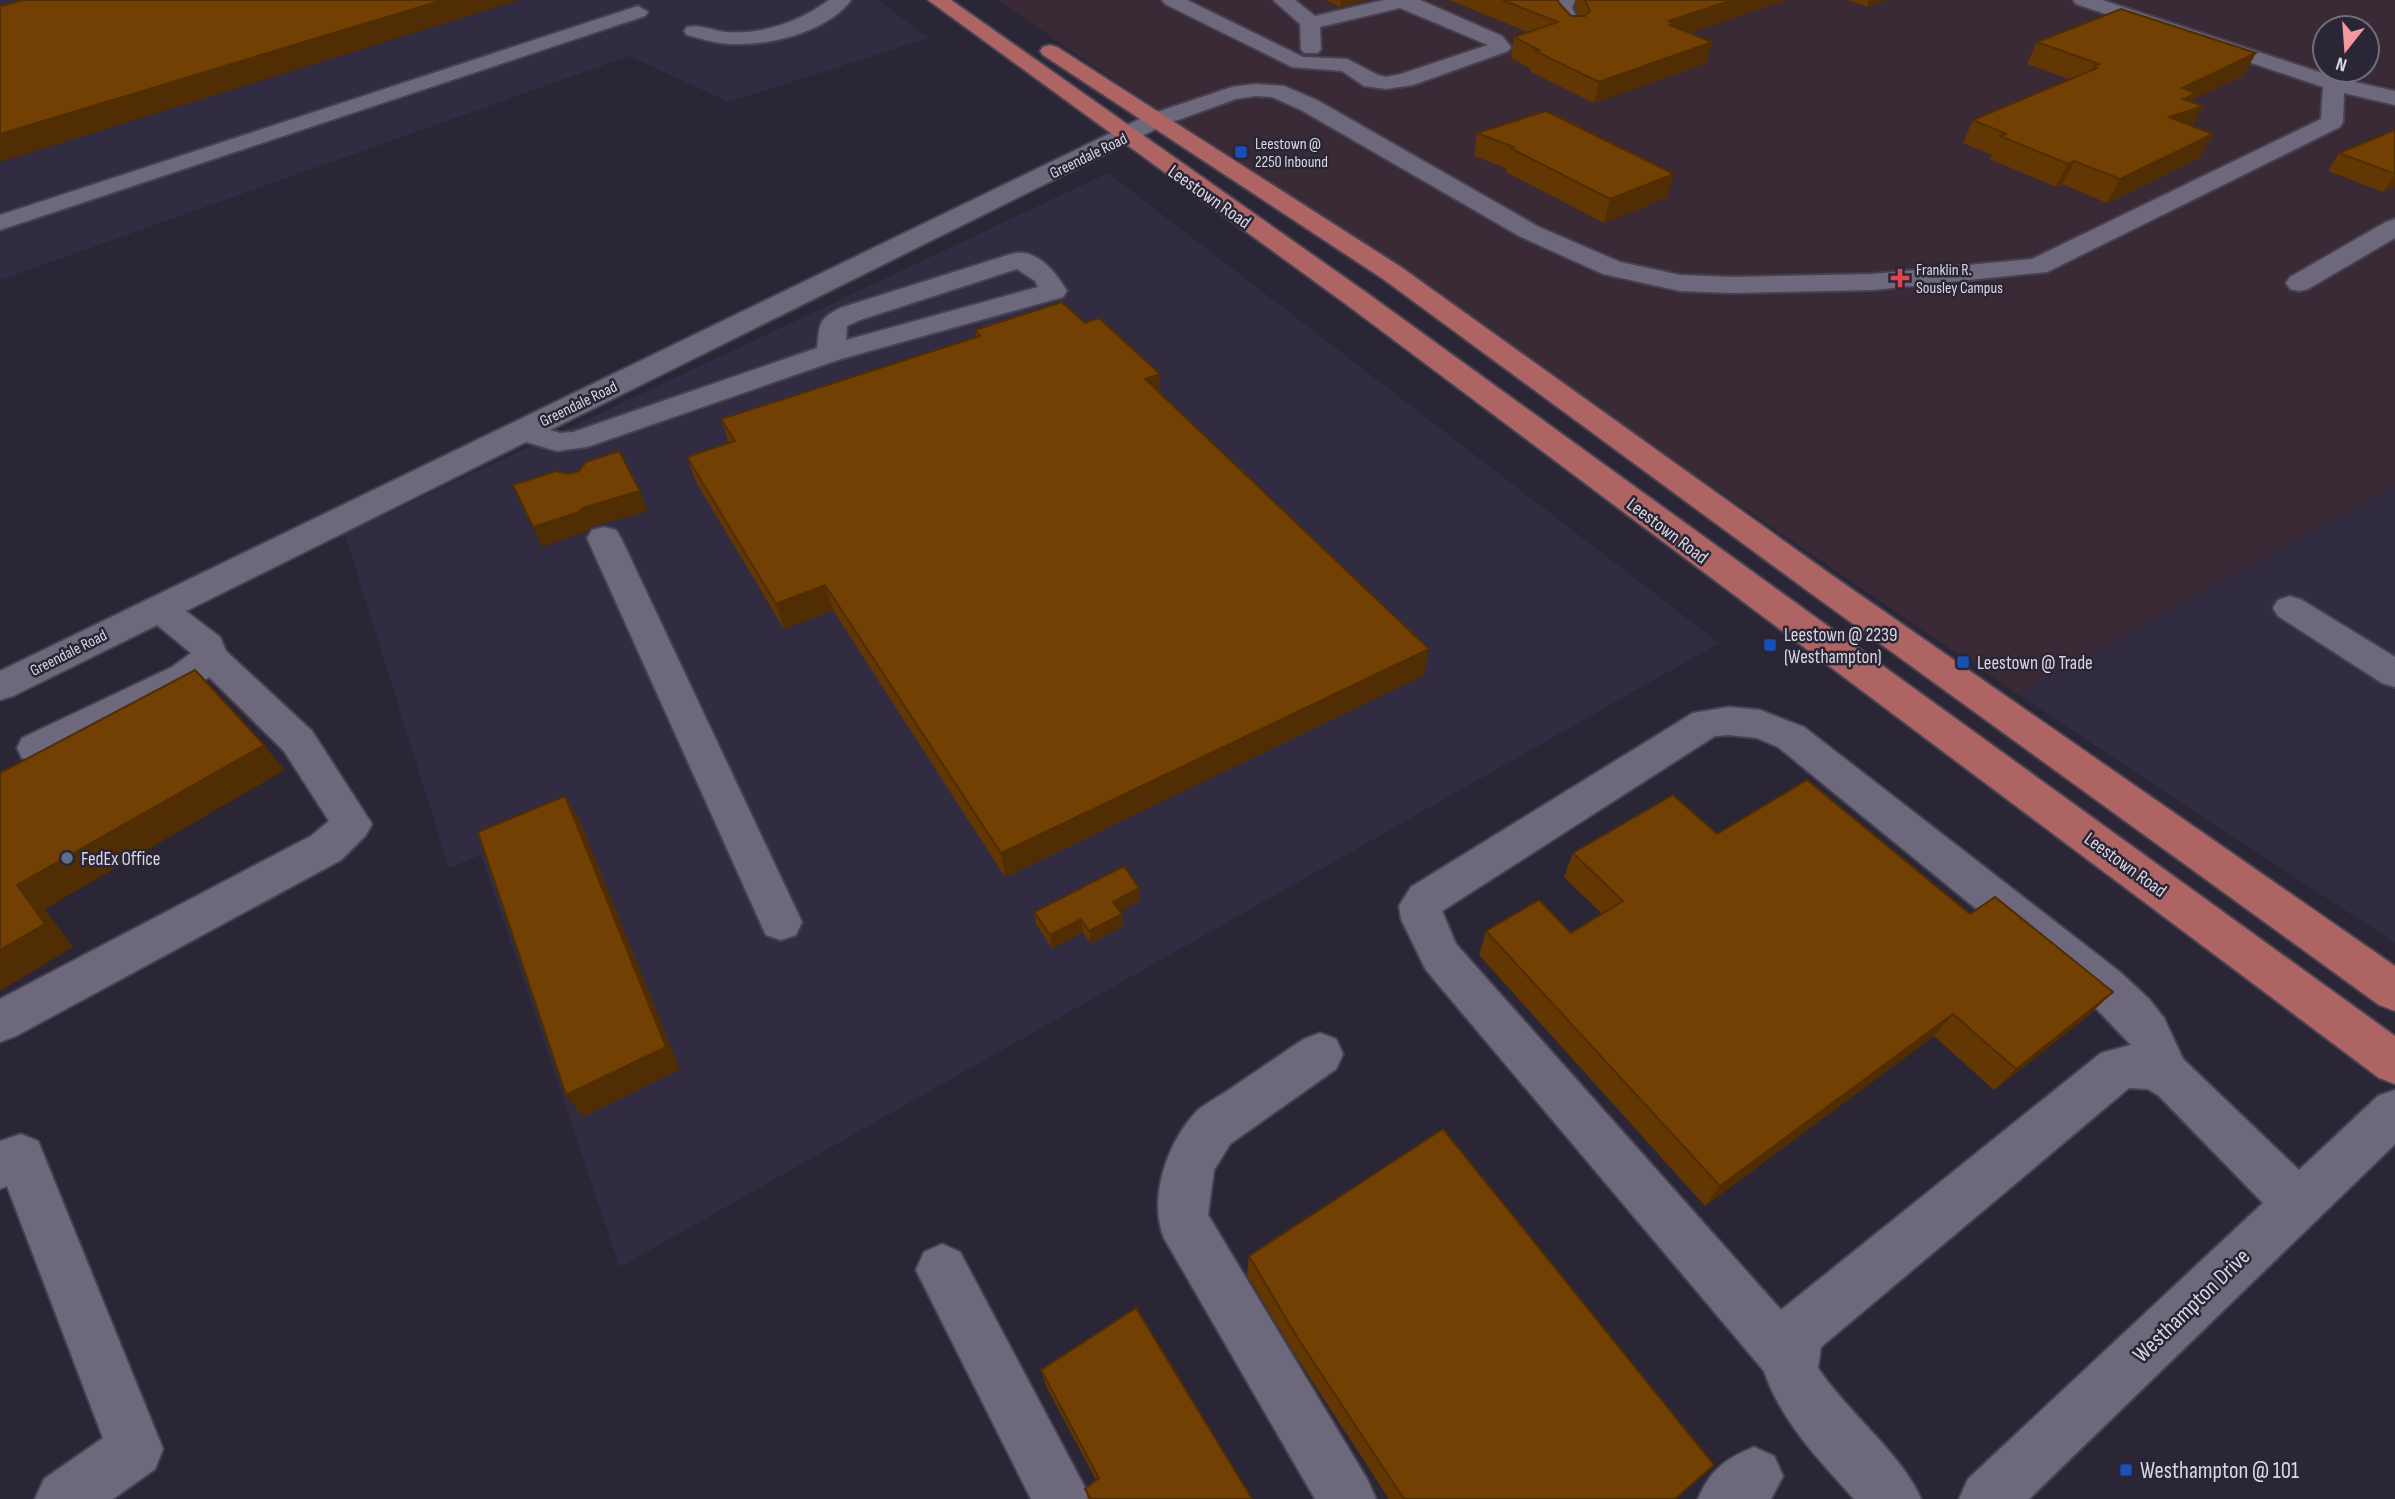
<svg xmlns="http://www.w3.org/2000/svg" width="2395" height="1499" font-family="'Sofia Sans Condensed',sans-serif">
  <rect width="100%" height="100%" fill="#2a2636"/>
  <g fill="#322c43">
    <polygon points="0,0 878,0 928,38 729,102 629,56 0,280"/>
    <polygon points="1108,173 1719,643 620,1267 481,855 449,868 345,534"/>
    <polygon points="2395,486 2395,943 2017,694"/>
  </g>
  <path fill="#3a2a36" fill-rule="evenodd" d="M 997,0 L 2395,0 L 2395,486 L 2017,694 ZM 2325,28 L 2367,28 L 2367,70 L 2325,70 Z"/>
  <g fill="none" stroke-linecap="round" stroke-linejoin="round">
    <defs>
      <g id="minor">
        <path d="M 829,0 L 851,0 C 829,30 776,44 741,44 C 722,45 705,40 687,35 L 684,31 L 687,27 C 699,24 712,30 725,32 C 762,35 799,22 829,0 Z"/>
        <polygon points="1162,0 1187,0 1303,57 1347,59 1378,75 1386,77 1401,74 1488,45 1400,8 1320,27 1321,49 1318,53 1304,53 1301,49 1300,24 1273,0 1295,0 1315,16 1384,0 1420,0 1502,36 1511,47 1508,51 1413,85 1386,89 1364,86 1342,71 1292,67 1165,4"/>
        <polygon points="1555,0 1575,0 1572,8 1584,30 1581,34 1567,34 1557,22 1552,8"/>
        <path d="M 2073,0 L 2102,0 L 2328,75 L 2330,70 L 2352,70 L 2346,80 L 2395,91 L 2395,105 L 2344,93 L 2343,122 L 2340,127 L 2047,272 L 1873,290 L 1732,293 L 1680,291 L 1603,274 L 1521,237 L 1301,110 L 1272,97 L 1255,96 L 1236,99 L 1164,125 L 550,430 L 560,433 L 573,432 L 817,348 C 820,324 817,320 840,308 L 1011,254 C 1036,247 1056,272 1067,291 L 1063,297 L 841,359 L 587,447 L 557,451 L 526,442 L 186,611 L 220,637 L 226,651 L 312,731 L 372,824 L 366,835 L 341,860 L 16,1036 L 0,1042 L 0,999 L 311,836 L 329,821 L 284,751 L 209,677 L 198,685 L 50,758 L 36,762 L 22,758 L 17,748 L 22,738 L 172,667 L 191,653 L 157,625 L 13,696 L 0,700 L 0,671 L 1148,115 L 1232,87 L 1255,84 L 1284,86 L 1317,100 L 1539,227 L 1620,262 L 1680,275 L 1732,277 L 1873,274 L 2032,259 L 2321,119 L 2323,87 L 2076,4 ZM 1017,269 L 1035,281 L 1038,287 L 846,340 L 847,326 L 860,320 Z"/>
        <polygon points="638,6 648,12 645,16 0,230 0,215"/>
        <polygon points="2395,219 2395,238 2308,289 2299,291 2290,289 2286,283 2290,277 2386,222"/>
        <polygon points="604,527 616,530 621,538 802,922 796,935 781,940 766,935 760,922 587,538 592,530"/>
        <polygon points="2290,596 2302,600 2395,657 2395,687 2382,683 2278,616 2273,608 2278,600"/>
        <path d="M 1729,707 L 1760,710 L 1804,727 L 2120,972 L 2149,999 L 2164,1018 L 2183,1059 L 2299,1170 L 2378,1096 L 2395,1090 L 2395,1144 L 2029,1499 L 1959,1499 L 1968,1479 L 2263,1203 L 2158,1095 L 2148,1089 L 2129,1088 L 1821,1347 L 1818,1368 C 1847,1412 1902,1454 1921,1499 L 1854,1499 C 1819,1460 1781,1421 1764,1371 L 1426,970 L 1401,919 L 1399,906 L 1411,887 L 1693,713 ZM 1729,735 L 1757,738 L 1778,747 L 2088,1000 L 2131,1045 L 2101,1053 L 1781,1310 L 1456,944 L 1442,911 L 1715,736 Z"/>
        <path d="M 1320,1033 L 1336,1039 L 1343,1054 L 1336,1069 L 1230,1144 L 1214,1170 L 1208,1215 L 1367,1479 L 1376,1499 L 1315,1499 L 1164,1238 C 1148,1199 1167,1143 1196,1112 C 1204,1104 1217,1098 1227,1091 C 1253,1074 1278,1056 1304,1039 Z"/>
        <polygon points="21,1134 38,1141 163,1449 155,1469 113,1499 35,1499 44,1479 103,1438 7,1186 0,1189 0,1141"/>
        <polygon points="942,1244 960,1252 1091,1499 1031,1499 916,1270 924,1252"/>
        <path d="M 1754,1447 L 1774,1456 L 1783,1476 L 1771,1499 L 1698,1499 C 1710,1470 1725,1459 1754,1447 Z"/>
      </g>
      <g id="major">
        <polygon points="928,0 951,0 1367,293 2395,1036 2395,1084 2379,1078 1347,305"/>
        <polygon points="1050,45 1057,47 1401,267 1833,576 2395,966 2395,1011 2379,1005 1809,592 1383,279 1043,55 1040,51 1043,47"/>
      </g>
    </defs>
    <use href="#minor" stroke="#474251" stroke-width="4"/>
    <use href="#major" stroke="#474251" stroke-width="4"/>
    <use href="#minor" fill="#6d687c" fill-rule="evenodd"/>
    <use href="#major" fill="#ae6463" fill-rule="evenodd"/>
  </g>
  <g fill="#623703">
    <polygon points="1325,0 1366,0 1340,7"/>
    <polygon points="1449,0 1558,0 1559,3 1571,16 1579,16 1575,8 1576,0 1786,0 1689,33 1712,42 1706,63 1594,103 1531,72 1531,69 1511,58 1514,37 1528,32"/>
    <polygon points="1848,0 1886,0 1867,7"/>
    <polygon points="2037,42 2244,75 2193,99 2191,102 2203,106 2192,126 2213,134 2200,157 2107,203 2062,184 2056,187 1990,159 1992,155 1963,143 1973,120 2069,79 2027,64"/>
    <polygon points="2395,130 2395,186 2383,192 2328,171 2339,153"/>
    <polygon points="1477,133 1667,197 1604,223 1506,172 1506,168 1474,156"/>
    <polygon points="975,330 1160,394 1424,675 1005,877 833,610 784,629 696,482 687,457 729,443 721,419 976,337"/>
    <polygon points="1717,834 1970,914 2113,992 2089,1015 1994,1090 1934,1036 1705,1206 1479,955 1486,931 1571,933 1602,914 1564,877 1573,853"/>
    <polygon points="1139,888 1140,901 1120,911 1123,926 1091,943 1083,932 1052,948 1036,924 1034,912"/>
    <polygon points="1249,1256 1675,1499 1389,1499 1294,1353 1247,1275"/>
    <polygon points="1041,1370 1252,1499 1088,1499 1085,1489 1096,1480 1046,1386"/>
  </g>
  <g fill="#502d02">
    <polygon points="443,0 519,0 0,162 0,134"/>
    <polygon points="1341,0 1366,0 1340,7"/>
    <polygon points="1732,0 1786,0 1671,39 1669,21"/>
    <polygon points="1869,0 1886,0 1867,7"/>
    <polygon points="1712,42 1706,63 1594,103 1599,82"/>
    <polygon points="2256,53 2244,75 2193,99 2186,112 2203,106 2190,129 2157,140 2182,88"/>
    <polygon points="2213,134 2200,157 2107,203 2120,179"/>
    <polygon points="2074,161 2062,184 2056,187 2068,164"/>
    <polygon points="1674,174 1667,197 1604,223 1610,199"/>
    <polygon points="2395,175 2395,186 2383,192"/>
    <polygon points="1160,374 1160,399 1145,379"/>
    <polygon points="640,491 648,511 591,527 588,531 542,547 533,527 583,508"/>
    <polygon points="825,585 833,610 784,629 776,604"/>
    <polygon points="1429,649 1424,675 1005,877 1001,853"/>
    <polygon points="264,745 285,770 45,909 73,947 0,991 0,950 17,885"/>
    <polygon points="565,796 580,821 680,1069 583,1117 566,1095"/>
    <polygon points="1139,888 1140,901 1114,915 1113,902"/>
    <polygon points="1122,914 1123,926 1091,943 1089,931"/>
    <polygon points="1081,919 1083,932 1052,948 1050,935"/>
    <polygon points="2113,992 2089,1015 1994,1090 2016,1069"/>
    <polygon points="1953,1014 1934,1036 1705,1206 1720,1186"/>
  </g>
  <g fill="#724003" stroke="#502d02" stroke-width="2">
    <polygon points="23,0 443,0 0,134 0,6"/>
    <polygon points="1502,0 1558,0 1559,3 1571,16 1585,16 1590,11 1585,0 1732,0 1669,21 1675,23 1670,25 1712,42 1599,82 1535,51 1539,50 1514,37 1558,22"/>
    <polygon points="2121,9 2256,53 2182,88 2196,93 2183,99 2203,106 2169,117 2213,134 2120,179 2074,161 2068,164 2000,136 2006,134 1973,120 2097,68 2094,66 2099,64 2037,42"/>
    <polygon points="1546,111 1674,174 1610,199 1510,148 1514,147 1477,133"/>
    <polygon points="2395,130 2395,174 2339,153"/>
    <polygon points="1062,302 1085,323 1099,318 1160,374 1145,379 1429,649 1001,853 825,585 776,604 687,457 735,441 721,419 980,336 975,330"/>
    <polygon points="619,451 640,491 583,508 579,512 533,527 513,485 556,471 568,474 579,471 586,462"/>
    <polygon points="195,670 264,745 17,885 45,924 0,950 0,773"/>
    <polygon points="1807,780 1970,914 1995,897 2113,992 2016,1069 1953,1014 1720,1186 1486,931 1539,900 1571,933 1623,901 1573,853 1673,795 1717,834"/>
    <polygon points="565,796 666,1047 566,1095 478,832"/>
    <polygon points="1124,866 1139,888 1113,902 1122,914 1089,931 1081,919 1050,935 1034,912"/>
    <polygon points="1443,1129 1714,1465 1675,1499 1404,1499 1297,1337 1249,1256"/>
    <polygon points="1136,1308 1252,1499 1091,1499 1085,1489 1099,1478 1041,1370"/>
  </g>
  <g fill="#1a4fb4" stroke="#2a2636" stroke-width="2.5">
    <rect x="1234" y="145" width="14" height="14" rx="3.5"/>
    <rect x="1763" y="638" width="14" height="14" rx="3.5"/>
    <rect x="1956" y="655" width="14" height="14" rx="3.5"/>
    <rect x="2119" y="1463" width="14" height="14" rx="3.5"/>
  </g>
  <path fill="#e0444e" stroke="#2a2636" stroke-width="2.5" d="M1896.5 267.5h7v7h7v7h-7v7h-7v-7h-7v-7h7z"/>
  <circle fill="#5c6f8a" stroke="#2a2636" stroke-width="2.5" cx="67" cy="858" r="7"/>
  <g text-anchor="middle" stroke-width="5" stroke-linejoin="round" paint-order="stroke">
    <g font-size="16" fill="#dad7e3" stroke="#2a2636" text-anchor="start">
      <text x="1255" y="149">Leestown @<tspan x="1255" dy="18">2250 Inbound</tspan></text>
      <text x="1916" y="275">Franklin R.<tspan x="1916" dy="18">Sousley Campus</tspan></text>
    </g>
    <g font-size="16" fill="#dad7e3" stroke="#2a2636">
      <text transform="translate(1088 155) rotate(-26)" y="6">Greendale Road</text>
      <text transform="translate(578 403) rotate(-26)" y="6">Greendale Road</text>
      <text transform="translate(68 652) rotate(-27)" y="6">Greendale Road</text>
    </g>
    <g font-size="19" fill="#dad7e3" stroke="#2a2636">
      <text transform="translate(1210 196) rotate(35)" y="7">Leestown Road</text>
      <text transform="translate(1668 530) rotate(37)" y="7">Leestown Road</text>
      <text transform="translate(2126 864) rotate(36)" y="7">Leestown Road</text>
    </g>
    <g font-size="19" fill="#dad7e3" stroke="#2a2636" text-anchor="start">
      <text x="1784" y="641">Leestown @ 2239<tspan x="1784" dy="22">(Westhampton)</tspan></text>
      <text x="1977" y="669">Leestown @ Trade</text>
      <text x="81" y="865">FedEx Office</text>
    </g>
    <g font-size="23" fill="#dad7e3" stroke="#2a2636">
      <text transform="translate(2191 1305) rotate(-44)" y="8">Westhampton Drive</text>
    </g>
    <g font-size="23" fill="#dad7e3" stroke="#2a2636" text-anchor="start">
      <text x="2140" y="1478">Westhampton @ 101</text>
    </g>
  </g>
  <g transform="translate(2346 49) rotate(197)"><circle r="33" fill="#2a2636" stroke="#706d7b" stroke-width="2"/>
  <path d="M0-5L12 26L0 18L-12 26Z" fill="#f49a9f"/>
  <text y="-10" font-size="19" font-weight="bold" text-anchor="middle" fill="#dad7e3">N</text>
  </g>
</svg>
